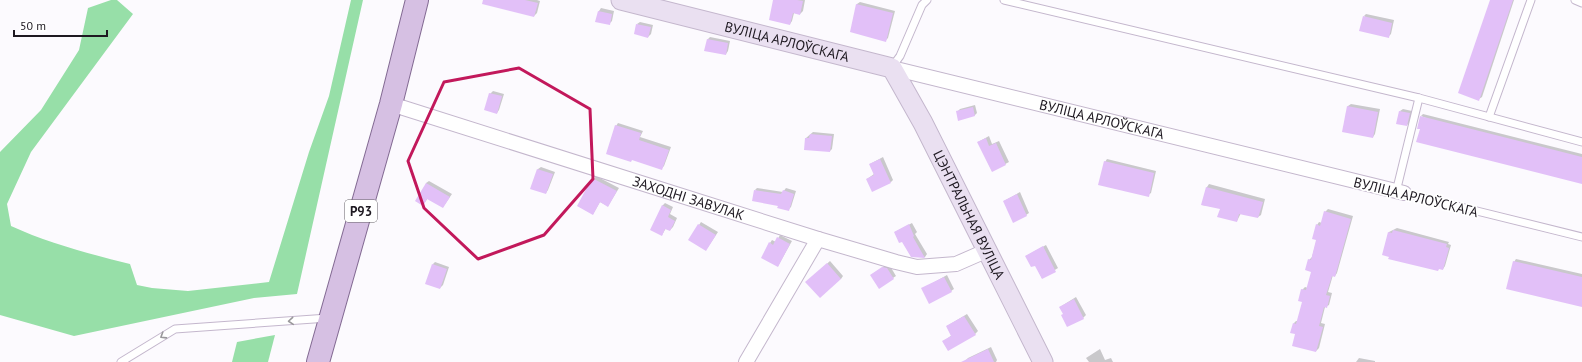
<svg xmlns="http://www.w3.org/2000/svg" width="1582" height="362" font-family="'PT Sans',sans-serif">
  <rect width="100%" height="100%" fill="#fcfafe"/>
  <g fill="#97dfa8">
    <path d="M 111,0 L 117,0 L 133,14 L 31,152 L 7,204 L 11,226 C 48,243 90,254 130,264 L 137,285 L 152,288 L 188,291 L 269,282 L 309,152 L 329,96 L 351,0 L 363,0 L 297,294 L 254,298 L 74,336 L 0,315 L 0,152 L 41,110 L 79,50 L 88,8 Z"/>
    <polygon points="275,335 268,362 232,362 237,342"/>
  </g>
  <g fill="#0003">
    <polygon points="493,0 537,0 540,1 537,13 534,16"/>
    <polygon points="774,0 805,0 803,11 800,14 794,13 792,21 790,24"/>
    <polygon points="1491,0 1514,0 1482,97 1479,99"/>
    <polygon points="860,2 895,11 888,38 886,40 851,31 857,4"/>
    <polygon points="601,8 614,11 612,21 609,24 597,21 599,11"/>
    <polygon points="1366,14 1394,20 1391,34 1388,37 1364,16"/>
    <polygon points="640,22 653,25 651,34 648,37 637,24"/>
    <polygon points="710,37 730,41 728,51 726,54 707,40"/>
    <polygon points="493,91 504,94 499,110 497,113 490,94"/>
    <polygon points="1351,104 1380,109 1375,134 1373,137 1343,131 1348,106"/>
    <polygon points="975,105 977,113 974,116 957,112 960,109"/>
    <polygon points="1403,109 1412,111 1409,123 1407,125 1400,111"/>
    <polygon points="1423,114 1582,154 1582,183 1421,116"/>
    <polygon points="618,123 643,131 640,137 671,147 664,166 661,169 616,126"/>
    <polygon points="813,132 834,134 832,149 830,151 806,138"/>
    <polygon points="989,136 992,144 999,141 1009,162 992,171 978,142"/>
    <polygon points="883,157 893,180 891,182 867,179 874,174 870,164"/>
    <polygon points="1107,159 1156,171 1151,193 1148,195 1105,162"/>
    <polygon points="541,167 555,172 548,190 546,193 531,188 538,169"/>
    <polygon points="596,176 619,188 608,206 600,202 593,214 578,206"/>
    <polygon points="429,181 452,194 443,207 428,198 423,205 426,183"/>
    <polygon points="1209,184 1265,199 1261,215 1258,217 1241,213 1237,221 1221,208 1202,205 1207,187"/>
    <polygon points="757,188 783,192 786,188 796,191 791,207 788,210 755,190"/>
    <polygon points="1020,192 1029,213 1026,215 1004,201"/>
    <polygon points="665,203 673,207 670,214 677,218 673,227 670,230 666,228 662,235 662,206"/>
    <polygon points="1328,209 1353,216 1337,273 1335,276 1333,275 1328,292 1332,293 1329,305 1325,307 1321,323 1325,324 1319,348 1316,351 1296,333 1294,323 1296,321 1298,321 1303,301 1302,290 1305,287 1308,288 1312,271 1309,260 1312,257 1317,239 1317,225 1319,222 1322,223 1325,212"/>
    <polygon points="701,222 718,232 708,247 699,225"/>
    <polygon points="912,223 917,232 915,234 927,254 925,257 918,257 895,232"/>
    <polygon points="1397,228 1449,242 1448,244 1451,245 1445,266 1443,269 1383,254 1389,232"/>
    <polygon points="780,235 792,241 778,266 770,243 772,240 776,242"/>
    <polygon points="1046,245 1058,268 1042,278 1035,264 1026,256"/>
    <polygon points="1516,259 1582,274 1582,306 1514,262"/>
    <polygon points="830,261 843,276 841,279 809,280"/>
    <polygon points="435,262 449,267 443,285 440,288 433,264"/>
    <polygon points="886,265 890,266 896,276 879,287 871,275"/>
    <polygon points="947,275 954,289 951,291 922,289"/>
    <polygon points="1076,297 1086,315 1083,318 1064,314 1060,307"/>
    <polygon points="967,314 978,331 975,334 944,341 952,335 947,326"/>
    <polygon points="991,347 997,360 996,362 967,362 966,360 968,358"/>
    <polygon points="1100,349 1105,360 1111,358 1113,362 1089,362 1086,358"/>
    <polygon points="1359,358 1375,361 1375,362 1356,362"/>
  </g>
  <g fill="#e2c0f8">
    <polygon points="483,0 525,0 538,3 534,17 482,4"/>
    <polygon points="773,0 797,0 803,1 800,15 793,13 790,25 769,20"/>
    <polygon points="1490,0 1513,0 1479,101 1458,93"/>
    <polygon points="856,4 893,13 886,42 850,32"/>
    <polygon points="598,11 612,14 610,25 595,22"/>
    <polygon points="1363,16 1392,23 1389,38 1359,31"/>
    <polygon points="636,24 651,27 648,38 634,34"/>
    <polygon points="707,39 728,43 726,55 704,51"/>
    <polygon points="489,93 502,96 497,114 484,110"/>
    <polygon points="1347,106 1378,112 1373,138 1342,132"/>
    <polygon points="973,107 975,116 958,121 956,111"/>
    <polygon points="1399,111 1410,113 1407,126 1396,124"/>
    <polygon points="1420,116 1582,157 1582,184 1416,142 1420,129 1417,129"/>
    <polygon points="615,125 641,133 639,140 669,150 662,170 632,160 631,162 606,154"/>
    <polygon points="810,134 832,136 830,152 804,150 805,138 809,138"/>
    <polygon points="986,138 989,146 996,143 1006,165 992,172 977,142"/>
    <polygon points="880,159 891,183 872,192 866,179 874,175 869,164"/>
    <polygon points="1104,161 1154,173 1149,197 1098,185"/>
    <polygon points="537,169 553,174 546,194 530,189"/>
    <polygon points="592,178 617,191 608,207 600,202 593,215 577,206"/>
    <polygon points="426,183 450,197 443,208 427,199 423,206 415,201"/>
    <polygon points="1206,187 1263,202 1258,218 1239,214 1237,222 1217,217 1220,209 1201,205"/>
    <polygon points="754,190 781,194 783,190 794,194 789,211 777,208 778,206 752,201"/>
    <polygon points="1017,194 1027,216 1013,223 1003,201"/>
    <polygon points="662,205 671,210 668,217 675,221 670,231 665,229 662,236 650,230"/>
    <polygon points="1324,211 1351,219 1335,277 1332,276 1326,295 1330,296 1327,308 1324,307 1319,326 1323,327 1316,352 1292,346 1295,334 1290,333 1293,323 1296,324 1302,302 1298,301 1301,289 1306,290 1311,272 1305,270 1308,259 1311,260 1316,240 1312,239 1316,224 1320,226"/>
    <polygon points="698,224 716,235 706,251 688,240"/>
    <polygon points="909,224 914,236 913,237 925,258 911,257 902,242 899,243 894,232"/>
    <polygon points="1393,230 1447,244 1446,247 1449,248 1443,270 1439,269 1438,271 1388,259 1389,257 1382,255 1388,232 1392,233"/>
    <polygon points="777,237 790,244 778,267 761,258 769,242 773,245"/>
    <polygon points="1043,246 1056,272 1042,279 1035,266 1031,267 1025,256"/>
    <polygon points="1513,261 1582,277 1582,307 1506,289"/>
    <polygon points="827,263 841,279 820,298 805,282"/>
    <polygon points="432,264 447,269 440,289 425,284"/>
    <polygon points="882,267 887,268 894,279 879,289 870,275"/>
    <polygon points="944,277 952,292 929,304 921,288"/>
    <polygon points="1074,299 1084,319 1067,327 1061,315 1063,314 1059,307"/>
    <polygon points="964,316 976,335 948,351 942,341 951,336 946,326"/>
    <polygon points="988,349 994,362 961,362"/>
  </g>
  <g fill="none" stroke-linecap="round" stroke-linejoin="round">
    <defs>
      <g id="lane">
        <polyline points="1004,0 1419,98 1582,142"/>
        <polyline points="1575,0 1582,3"/>
        <polyline points="892,67 900,56 922,5 927,0"/>
        <polyline points="1489,117 1531,0"/>
        <polyline points="1396,192 1419,98"/>
        <polyline points="1404,193 1582,237"/>
        <polyline points="121,362 175,329 328,318"/>
      </g>
      <g id="street">
        <path id="s1" d="M 892,68 L 1404,193"/>
        <path id="s2" d="M 391,104 L 818,239 L 896,262 L 917,267 L 956,264 L 988,250"/>
        <polyline points="746,362 818,239"/>
      </g>
      <g id="secondary">
        <path id="s3" d="M 621,0 L 892,68 L 923,123 L 1043,362"/>
      </g>
      <polyline id="primary" points="318,362 391,104 417,0"/>
    </defs>
    <use href="#lane" stroke="#c4b7cd" stroke-width="9"/>
    <use href="#street" stroke="#c4b7cd" stroke-width="16"/>
    <use href="#secondary" stroke="#c4b7cd" stroke-width="21"/>
    <use href="#primary" stroke="#836a93" stroke-width="24"/>
    <use href="#lane" stroke="#fff" stroke-width="7"/>
    <use href="#street" stroke="#fff" stroke-width="14"/>
    <use href="#secondary" stroke="#eae0f1" stroke-width="19"/>
    <use href="#primary" stroke="#d6c0e3" stroke-width="22"/>
  </g>
  <defs><path id="oneway-chevron" d="M-2-3.5L2.5 0L-2 3.5" fill="none" stroke-width="1.6" stroke-linecap="round" stroke-linejoin="round"/></defs>
  <g stroke="#9a989b">
    <use href="#oneway-chevron" transform="translate(291 321) rotate(175)"/>
    <use href="#oneway-chevron" transform="translate(163 336) rotate(148)"/>
  </g>
  <path fill="none" stroke="#c2185b" stroke-width="3" stroke-linejoin="round" d="M 519,68 L 590,109 L 593,179 L 544,235 L 478,259 L 424,208 L 408,161 L 444,82 Z"/>
  <g text-anchor="middle" stroke-width="3.5" stroke-linejoin="round" paint-order="stroke">
    <rect fill="#fff" stroke="#625e64" stroke-width="1" x="345" y="200" width="32" height="22" rx="3"/>
    <g font-size="13" font-weight="bold" fill="#1e1921">
      <text x="361" y="216">Р93</text>
    </g>
    <g font-size="14" fill="#1e1921" stroke="#fff">
      <text dy="5" stroke="none"><textPath href="#s3" startOffset="171">ВУЛІЦА АРЛОЎСКАГА</textPath></text>
      <text dy="5" stroke="none"><textPath href="#s1" startOffset="216">ВУЛІЦА АРЛОЎСКАГА</textPath></text>
      <text transform="translate(1416 197) rotate(14)" y="5">ВУЛІЦА АРЛОЎСКАГА</text>
      <text dy="5" stroke="none"><textPath href="#s2" startOffset="312">ЗАХОДНІ ЗАВУЛАК</textPath></text>
      <text dy="5" stroke="none"><textPath href="#s3" startOffset="445">ЦЭНТРАЛЬНАЯ ВУЛІЦА</textPath></text>
    </g>
  </g>
  <path d="M14 30v6h93v-6" fill="none" stroke="#1e1921" stroke-width="2"/>
  <text x="20" y="30" font-size="12" fill="#1e1921" stroke="#ffffff" stroke-width="3" paint-order="stroke">50 m</text>
</svg>
